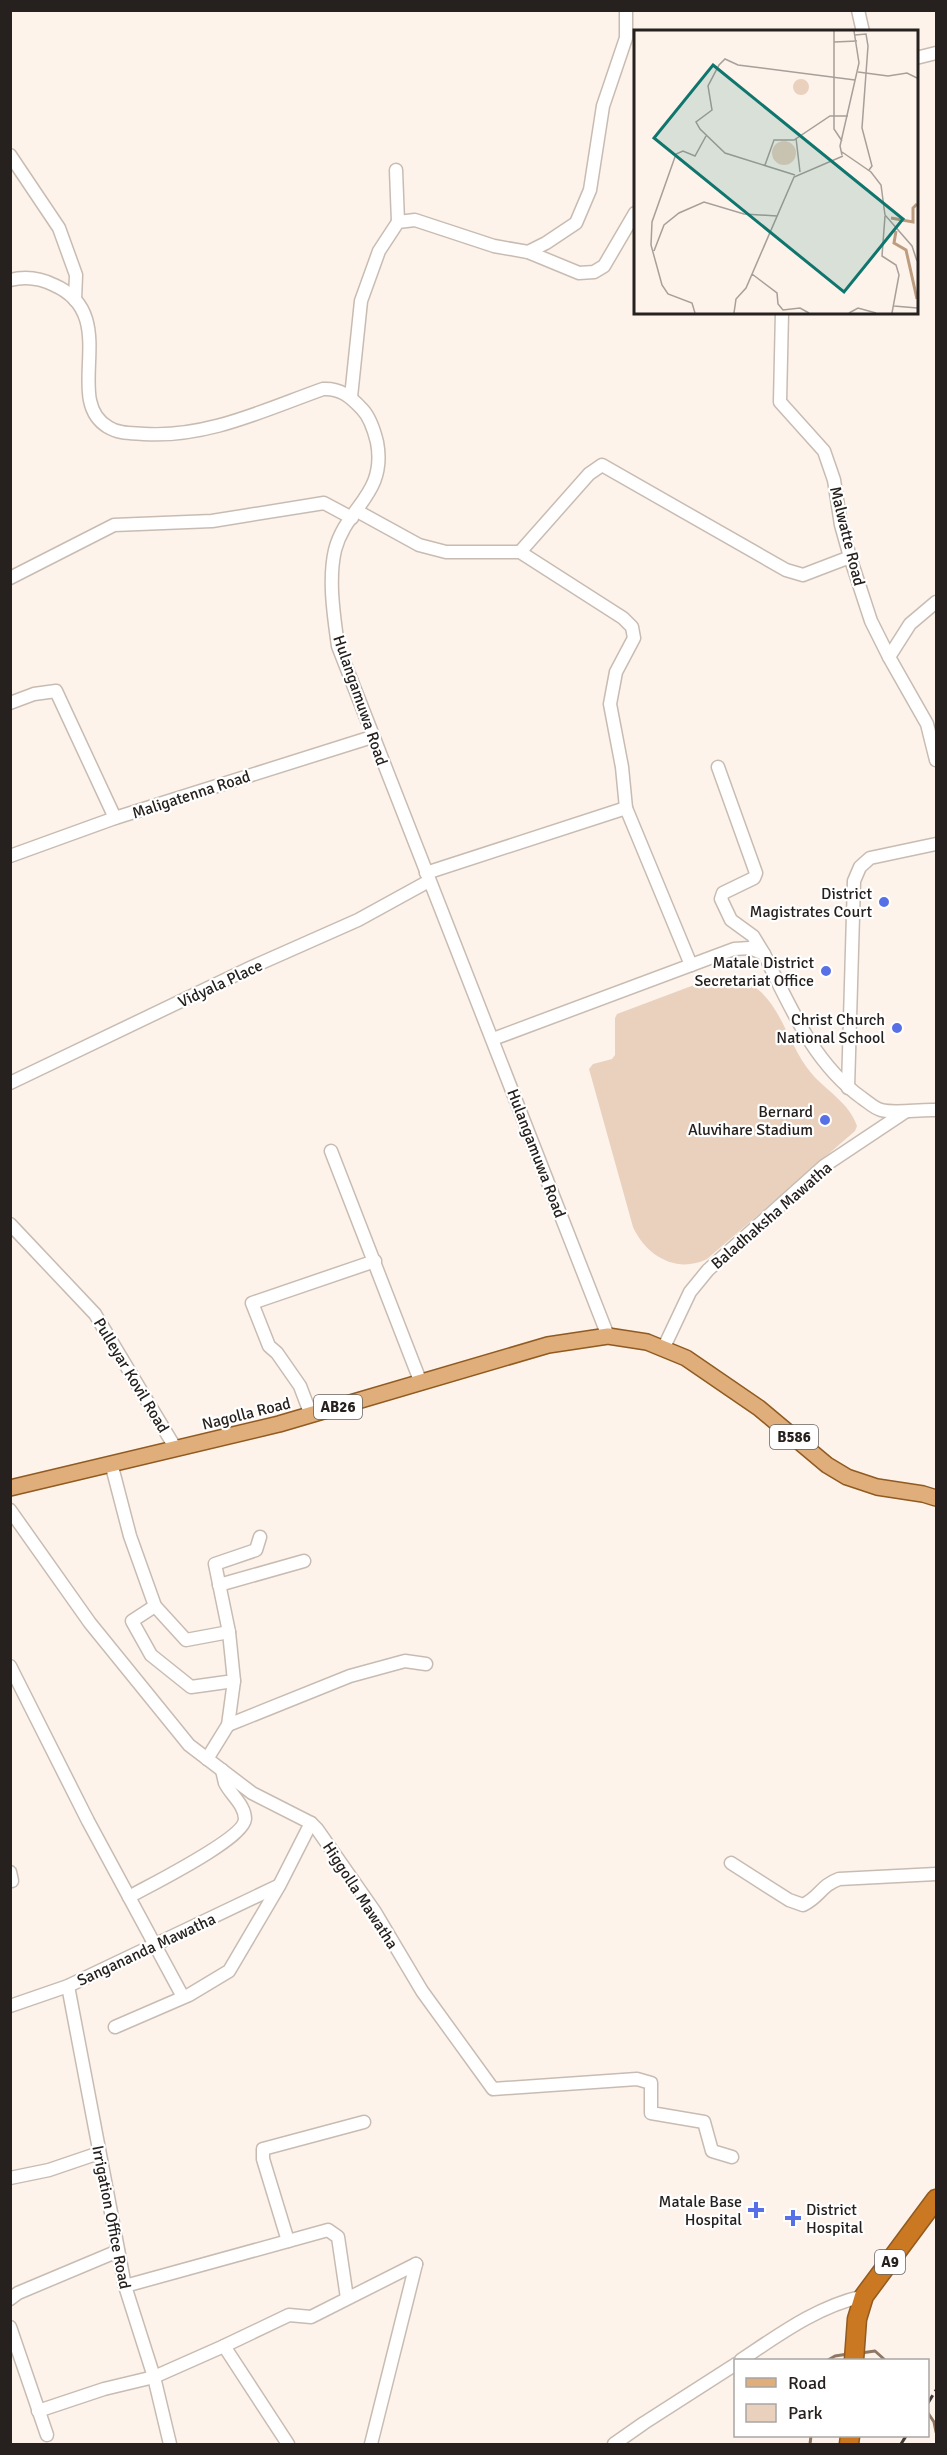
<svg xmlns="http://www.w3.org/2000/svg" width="947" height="2455" font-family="Signika,sans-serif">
  <rect width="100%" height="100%" fill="#fdf3eb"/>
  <path fill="#e9d1be" d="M 718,976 C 735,977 748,980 761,992 C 784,1014 791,1050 812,1074 C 827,1091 850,1104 857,1126 L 855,1131 L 707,1259 C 677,1274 646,1256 633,1227 L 589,1069 L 593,1064 L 612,1059 L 615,1055 L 615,1018 L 617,1014 Z"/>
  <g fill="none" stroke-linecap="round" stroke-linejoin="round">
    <g stroke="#907763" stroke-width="3">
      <polyline points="861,2353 875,2351 885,2360"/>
      <polyline points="828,2360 835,2356 848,2354"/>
      <polyline points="928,2413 934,2422 936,2432"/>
      <polyline points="810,2444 811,2436"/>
    </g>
    <defs>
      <g id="minor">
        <polyline points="858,10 863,32"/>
        <polyline points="916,58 936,53"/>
        <polyline points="10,155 59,228 76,275 75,300"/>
        <polyline points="396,170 398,222"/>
        <polyline points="528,252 546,243 576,223 590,190 603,106 626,38 626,10"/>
        <path d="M 10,280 C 26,276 40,278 54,285 C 123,315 61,399 108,427 C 119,434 131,433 144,434 C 207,438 264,410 323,389 C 340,388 350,396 362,409 C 370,417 374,430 377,442 C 387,495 346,507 335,550 C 328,580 334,617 338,646 L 608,1336"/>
        <polyline points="782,312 780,402 824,451 834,480 841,525 850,557 871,621 889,657 927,724 936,760"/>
        <polyline points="351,397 361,301 379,251 398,222 415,220 494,246 528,252 579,273 594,272 604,266 635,213"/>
        <polyline points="357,511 419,545 446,552 520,552 623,618 632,627 634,638 616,672 610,704 622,767 626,808 691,965"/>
        <polyline points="520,552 589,474 602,465 786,570 803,575 850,557"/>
        <polyline points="10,578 114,525 212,521 324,503 352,518"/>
        <polyline points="889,657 910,624 936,602"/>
        <polyline points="10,703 34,694 56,691 115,818"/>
        <polyline points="718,767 756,873 754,878 723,893 721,899 731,920 753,936 764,954"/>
        <polyline points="10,856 115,818 372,737"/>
        <polyline points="426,873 626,808"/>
        <path d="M 493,1039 L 734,949 L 750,948 L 764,954 C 790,1006 813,1063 862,1098 C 868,1102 874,1108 881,1110 C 896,1114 919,1109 936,1110"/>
        <polyline points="10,1083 252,967 358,920 429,881"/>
        <polyline points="848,1088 854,881 860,867 870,858 936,844"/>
        <polyline points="331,1151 421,1383"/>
        <polyline points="10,1224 95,1314 176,1449"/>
        <polyline points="664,1347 690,1292 708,1270 824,1166 905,1112"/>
        <polyline points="311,1415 300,1386 277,1353 269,1346 252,1303 375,1261"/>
        <polyline points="111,1463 130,1536 155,1606 186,1640 229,1632 215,1564 256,1550 260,1537"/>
        <polyline points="10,1510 90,1623 189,1745 252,1793 311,1823 317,1829 375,1912 422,1991 493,2089 637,2079 651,2083 651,2113 704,2122 712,2151 732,2157"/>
        <polyline points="219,1585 304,1561"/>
        <polyline points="155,1606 132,1621 151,1655 191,1687 234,1681 229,1632"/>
        <polyline points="10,1666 88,1821 183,1997"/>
        <polyline points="228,1725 350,1676 405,1661 426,1664"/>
        <polyline points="207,1759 228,1725 234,1681"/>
        <path d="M 731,1863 L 789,1900 L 803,1905 C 821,1896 820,1886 839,1879 L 936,1874"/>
        <polyline points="10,1872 12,1881"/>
        <path d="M 129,1897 C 148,1886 244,1839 245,1819 C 245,1805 231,1795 225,1783 C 224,1779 223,1774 222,1770"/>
        <polyline points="68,1986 125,2286 154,2377 170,2444"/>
        <polyline points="10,2006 68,1986 278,1886"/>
        <polyline points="115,2027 189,1995 229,1971 279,1886 311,1823"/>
        <polyline points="10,2178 49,2170 99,2153"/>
        <polyline points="288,2241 263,2159 263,2149 364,2122"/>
        <polyline points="125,2286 328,2230 338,2237 347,2298"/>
        <polyline points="10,2299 18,2293 118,2251"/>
        <polyline points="10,2327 47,2435"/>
        <polyline points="224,2346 289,2315 311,2317 416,2264"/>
        <path d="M 741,2360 C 780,2334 818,2306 864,2296"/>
        <polyline points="38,2411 104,2389 154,2377 224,2346 288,2444"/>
        <polyline points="371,2444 416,2264"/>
        <polyline points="614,2444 644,2423 736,2364"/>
      </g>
      <polyline id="major" points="10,1488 279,1424 548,1345 608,1336 647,1342 686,1358 759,1408 827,1465 847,1477 877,1487 923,1494 936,1498"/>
      <g id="highway">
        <polyline points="854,2360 857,2319 864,2296 936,2199"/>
        <polyline points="849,2444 850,2436"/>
      </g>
    </defs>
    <use href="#minor" stroke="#c8bcb2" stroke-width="15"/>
    <use href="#major" stroke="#915a20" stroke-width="18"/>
    <use href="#highway" stroke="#915a20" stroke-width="21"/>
    <use href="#minor" stroke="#fff" stroke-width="12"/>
    <use href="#major" stroke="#dfae7a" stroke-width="15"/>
    <use href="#highway" stroke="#ca7821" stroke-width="18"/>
    <g stroke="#423c39" stroke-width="3" stroke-dasharray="9 4.5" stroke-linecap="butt">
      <polyline points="928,2403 936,2390"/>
      <polyline points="901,2444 906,2436"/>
    </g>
  </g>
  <g fill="#5870e6" stroke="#fff" stroke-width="2">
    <circle cx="884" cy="902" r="6"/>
    <circle cx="826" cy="971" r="6"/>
    <circle cx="897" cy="1028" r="6"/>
    <circle cx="825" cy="1120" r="6"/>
    <path d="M753 2201h6v6h6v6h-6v6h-6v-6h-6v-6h6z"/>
    <path d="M790 2209h6v6h6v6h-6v6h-6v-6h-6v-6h6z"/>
  </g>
  <g text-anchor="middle" stroke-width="4.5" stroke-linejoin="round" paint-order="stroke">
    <g fill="#fff" stroke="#676462" stroke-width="1.5">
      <rect x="314" y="1395" width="48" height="24" rx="4.5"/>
      <rect x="770" y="1425" width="48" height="24" rx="4.5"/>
      <rect x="875" y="2250" width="30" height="24" rx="4.5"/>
    </g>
    <g font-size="15" font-weight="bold" fill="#26211e">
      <text x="338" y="1412">AB26</text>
      <text x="794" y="1442">B586</text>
      <text x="890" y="2267">A9</text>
    </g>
    <g font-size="16" fill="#26211e" stroke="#fff">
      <text transform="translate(848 536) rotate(76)" y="6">Malwatte Road</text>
      <text transform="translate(361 700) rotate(71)" y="6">Hulangamuwa Road</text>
      <text transform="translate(191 794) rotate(-18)" y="6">Maligatenna Road</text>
      <text transform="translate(220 983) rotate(-25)" y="6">Vidyala Place</text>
      <text transform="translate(537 1153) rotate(69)" y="6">Hulangamuwa Road</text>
      <text transform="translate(771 1215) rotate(-41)" y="6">Baladhaksha Mawatha</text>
      <text transform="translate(132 1375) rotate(59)" y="6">Pulleyar Kovil Road</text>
      <text transform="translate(246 1413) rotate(-14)" y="6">Nagolla Road</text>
      <text transform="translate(361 1895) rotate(57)" y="6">Higgolla Mawatha</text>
      <text transform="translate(146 1949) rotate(-25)" y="6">Sangananda Mawatha</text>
      <text transform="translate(112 2217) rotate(79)" y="6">Irrigation Office Road</text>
    </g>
    <g font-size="16" fill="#26211e" stroke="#fff" text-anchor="end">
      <text x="872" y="899">District<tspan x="872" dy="18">Magistrates Court</tspan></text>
      <text x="814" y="968">Matale District<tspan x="814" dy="18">Secretariat Office</tspan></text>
      <text x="885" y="1025">Christ Church<tspan x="885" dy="18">National School</tspan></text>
      <text x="813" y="1117">Bernard<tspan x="813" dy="18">Aluvihare Stadium</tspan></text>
      <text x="742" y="2207">Matale Base<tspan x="742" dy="18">Hospital</tspan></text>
      <text x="806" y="2215" text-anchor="start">District<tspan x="806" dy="18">Hospital</tspan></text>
    </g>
  </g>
  <g transform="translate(634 30)">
    <rect width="284" height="284" fill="#fdf3eb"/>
    <path d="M159 57a8 8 0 1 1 16 0a8 8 0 1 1-16 0ZM138 123a12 12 0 1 1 24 0a12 12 0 1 1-24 0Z" fill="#e9d1be"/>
    <path fill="none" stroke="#bd9c80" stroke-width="3" d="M 257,188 L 279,192 L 279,178 L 283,174M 262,201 L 260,213 L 272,220 L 283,269"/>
    <path fill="none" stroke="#a79f99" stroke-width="1.5" d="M 200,1 L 200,99 L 208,111M 221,5 L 232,4 L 234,16 L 228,98 L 238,136 L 235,140M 200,12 L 223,11M 224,42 L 254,46 L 273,43 L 283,48M 162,108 L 166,142M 208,122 L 237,142 L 247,155 L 251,185 L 278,216 L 283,231M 208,125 L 206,116 L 225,33 L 220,1M 131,135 L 140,110 L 160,110 L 196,86 L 214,86M 161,145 L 91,123 L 66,99 L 62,92 L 78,80 L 74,56 L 85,35 L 91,29 L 104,35 L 221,50M 251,186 L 248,226 L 262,235 L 265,245 L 258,283M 20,221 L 30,195 L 45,183 L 70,172 L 110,184 L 143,186M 118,244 L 143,263 L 144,274 L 149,280 L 166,278 L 175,283M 260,276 L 283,278M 61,283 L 58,273 L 34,264 L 28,255 L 17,215 L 18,192 L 42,124 L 49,121 L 61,126 L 72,106M 100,283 L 102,269 L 112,258 L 160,147 L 209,126M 215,283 L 224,278 L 242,283"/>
    <path fill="#0f766e" fill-opacity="0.15" stroke="#0f766e" stroke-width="3" d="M 79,35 L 269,189 L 210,262 L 20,108 Z"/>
    <rect width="284" height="284" fill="none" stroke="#26211e" stroke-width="3"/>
  </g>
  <rect width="947" height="2455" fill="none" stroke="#26211e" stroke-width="24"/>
  <rect x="734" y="2359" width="195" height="78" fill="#ffffff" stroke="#a8a6a5" stroke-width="1.5"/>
  <rect x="746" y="2378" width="30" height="9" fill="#dfae7a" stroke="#a8a6a5" stroke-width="1.5"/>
  <text x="788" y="2389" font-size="18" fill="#26211e">Road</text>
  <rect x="746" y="2404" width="30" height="18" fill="#e9d1be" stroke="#a8a6a5" stroke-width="1.5"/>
  <text x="788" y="2419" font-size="18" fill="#26211e">Park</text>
</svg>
